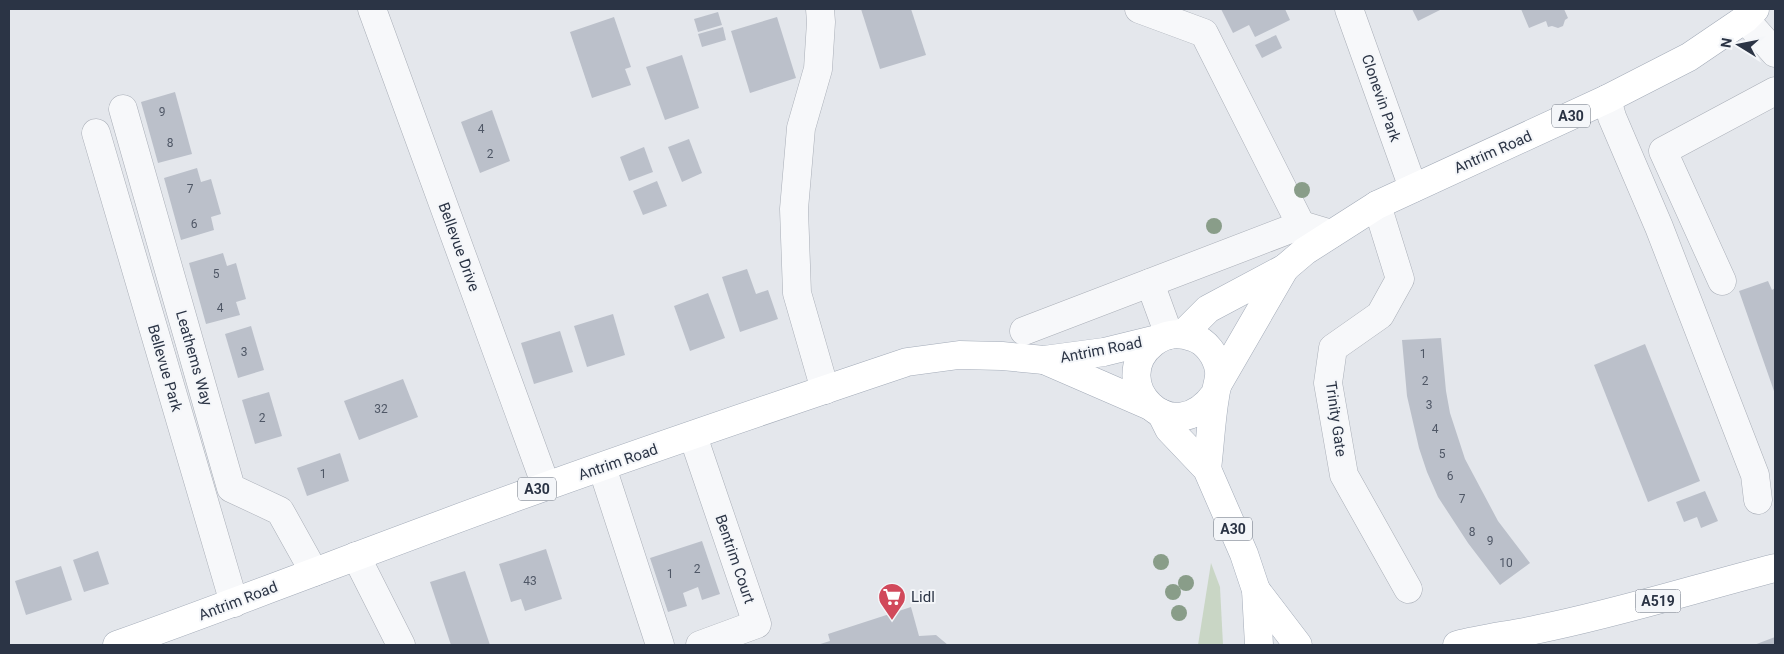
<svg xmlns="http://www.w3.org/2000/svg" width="1784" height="654" font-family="Roboto,sans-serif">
  <rect width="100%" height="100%" fill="#e4e7ec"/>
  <polygon fill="#c9d6c5" points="1211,563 1220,587 1223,645 1198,645"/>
  <g fill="#bbc0ca">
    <polygon points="861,9 911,9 926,55 880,69"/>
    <polygon points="1221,9 1285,9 1290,20 1255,37 1249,25 1233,33"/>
    <polygon points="1412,9 1442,9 1418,21"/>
    <polygon points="1521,9 1564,9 1568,18 1565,20 1563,26 1558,28 1552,26 1548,27 1546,21 1529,28"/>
    <polygon points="718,12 722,25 698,32 694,19"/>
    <polygon points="614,17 631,67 625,69 631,85 592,98 570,32"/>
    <polygon points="777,17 796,78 750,93 731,31"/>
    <polygon points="723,27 726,40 702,47 698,34"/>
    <polygon points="1276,35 1282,48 1262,58 1255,45"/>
    <polygon points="682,55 699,108 665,120 646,67"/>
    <polygon points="175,92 192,154 158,163 141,102"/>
    <polygon points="492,110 510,161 480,173 461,122"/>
    <polygon points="689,139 702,173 682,182 668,147"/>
    <polygon points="644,147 653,172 629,181 620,157"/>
    <polygon points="197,168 201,182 211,179 221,214 211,217 214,230 181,240 164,178"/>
    <polygon points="657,181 667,206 643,215 633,191"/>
    <polygon points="223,253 227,266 236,263 246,299 236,302 240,315 206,324 189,263"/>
    <polygon points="747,269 756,294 768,290 778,319 740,332 722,277"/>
    <polygon points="1768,281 1772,290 1775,288 1775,394 1739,291"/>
    <polygon points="708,293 725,338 690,351 674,306"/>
    <polygon points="613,314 625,355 587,367 574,326"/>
    <polygon points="251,326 264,370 238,378 225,334"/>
    <polygon points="560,331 573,372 534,384 521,343"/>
    <polygon points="1441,338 1446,391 1450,413 1465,459 1498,521 1530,563 1500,585 1468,543 1438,497 1427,472 1419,448 1407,396 1402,340"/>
    <polygon points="1645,344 1700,481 1648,502 1594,365"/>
    <polygon points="403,379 418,417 359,440 344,401"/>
    <polygon points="269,392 282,436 255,444 242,400"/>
    <polygon points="340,453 349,481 307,496 297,468"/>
    <polygon points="1705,491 1718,521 1701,528 1697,517 1684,522 1676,502"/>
    <polygon points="702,541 720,594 702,600 698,587 683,593 687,606 668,612 650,558"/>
    <polygon points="546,549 562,599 525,611 521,599 511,602 499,564"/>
    <polygon points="98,551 109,584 84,592 73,560"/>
    <polygon points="61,566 72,600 26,615 15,581"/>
    <polygon points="465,571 490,645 451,645 430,582"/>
    <polygon points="911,607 919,636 936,635 948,645 817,645 830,641 828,634"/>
    <polygon points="1775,637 1775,645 1754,645"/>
  </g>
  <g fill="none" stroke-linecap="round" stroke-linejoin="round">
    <defs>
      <g id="minor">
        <polyline points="372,9 546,486"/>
        <polyline points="820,9 821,22 818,69 801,128 794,209 797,293 825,390"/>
        <polyline points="1139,9 1204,33 1301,225"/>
        <polyline points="1349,9 1413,188"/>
        <polyline points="1745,19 1775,53"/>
        <polyline points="1607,99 1612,117 1659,227 1755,475 1758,500"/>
        <polyline points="123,109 231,488 280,511 314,572"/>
        <polyline points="96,133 234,603"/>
        <polyline points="1377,205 1400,279 1380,315 1333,348 1328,383 1344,475 1408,589"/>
        <polyline points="1722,281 1663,151 1775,91"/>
        <polyline points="1150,283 1169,335"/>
        <polyline points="1024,331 1301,225 1331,234"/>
        <polyline points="693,436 757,624 700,645"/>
        <polyline points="602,467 660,645"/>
        <polyline points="356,556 401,645"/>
      </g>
      <g id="major">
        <polyline points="1183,334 1208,309 1285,268 1305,251 1377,205 1607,99 1689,57 1745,19 1755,9"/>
        <polyline points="1044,360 1150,406"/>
        <polyline points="1219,382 1285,268"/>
        <polyline points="1161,413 1169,429 1207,469 1244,554 1256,590 1259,645"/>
        <path d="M 1207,469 C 1210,445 1211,420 1215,397 C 1216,387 1220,380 1219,371 C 1217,356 1206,341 1192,337 C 1178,332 1164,334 1153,343 C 1105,381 1172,454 1215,394"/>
        <polyline points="1256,590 1298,645"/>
        <path d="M 117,645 C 260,594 401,538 544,487 C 664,444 785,403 907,362 L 959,355 L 1002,356 L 1044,360 L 1104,352 L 1157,339"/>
        <path d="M 1457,645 C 1484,638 1512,635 1539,629 C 1619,613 1697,588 1775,568"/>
      </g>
    </defs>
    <use href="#minor" stroke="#a9aeb7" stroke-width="29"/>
    <use href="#major" stroke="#a3abb8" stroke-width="29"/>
    <use href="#minor" stroke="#f7f8fa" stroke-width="28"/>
    <use href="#major" stroke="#fff" stroke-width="28"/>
  </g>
  <g fill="#899d89">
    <circle cx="1302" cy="190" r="8"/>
    <circle cx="1214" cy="226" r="8"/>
    <circle cx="1161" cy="562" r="8"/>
    <circle cx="1186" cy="583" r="8"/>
    <circle cx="1173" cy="592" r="8"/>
    <circle cx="1179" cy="613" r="8"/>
  </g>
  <defs>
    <symbol id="supermarket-pin" viewBox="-11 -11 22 30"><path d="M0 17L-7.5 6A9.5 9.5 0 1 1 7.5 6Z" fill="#d1495b" stroke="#f4f6f9"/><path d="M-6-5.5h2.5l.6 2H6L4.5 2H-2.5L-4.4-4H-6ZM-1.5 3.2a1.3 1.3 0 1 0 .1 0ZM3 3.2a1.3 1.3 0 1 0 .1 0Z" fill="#fff"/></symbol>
  </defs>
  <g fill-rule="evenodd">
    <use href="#supermarket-pin" x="876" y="581" width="32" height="43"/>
  </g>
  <g text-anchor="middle" stroke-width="4" stroke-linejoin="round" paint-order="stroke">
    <g font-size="12" fill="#4f5766">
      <text x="162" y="116">9</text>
      <text x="481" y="133">4</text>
      <text x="170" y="147">8</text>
      <text x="490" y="158">2</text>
      <text x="190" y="193">7</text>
      <text x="194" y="228">6</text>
      <text x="216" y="278">5</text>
      <text x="220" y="312">4</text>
      <text x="244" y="356">3</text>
      <text x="1423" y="358">1</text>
      <text x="1425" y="385">2</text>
      <text x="1429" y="409">3</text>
      <text x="381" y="413">32</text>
      <text x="262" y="422">2</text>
      <text x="1435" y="433">4</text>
      <text x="1442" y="458">5</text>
      <text x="323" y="478">1</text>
      <text x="1450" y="480">6</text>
      <text x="1462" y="503">7</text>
      <text x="1472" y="536">8</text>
      <text x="1490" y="545">9</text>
      <text x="1506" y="567">10</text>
      <text x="697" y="573">2</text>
      <text x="670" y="578">1</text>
      <text x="530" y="585">43</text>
    </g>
    <g fill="#f4f6f9" stroke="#676e7b" stroke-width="1">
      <rect x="1552" y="104.5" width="38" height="23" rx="4"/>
      <rect x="518" y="477.5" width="38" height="23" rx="4"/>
      <rect x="1214" y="517.5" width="38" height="23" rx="4"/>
      <rect x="1635.5" y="589.5" width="45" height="23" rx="4"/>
    </g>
    <g font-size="14" font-weight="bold" fill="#2b3445">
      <text x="1571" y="121">A30</text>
      <text x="537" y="494">A30</text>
      <text x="1233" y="534">A30</text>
      <text x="1658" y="606">A519</text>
    </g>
    <g font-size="15" fill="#2b3445" stroke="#f4f6f9">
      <text transform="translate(1381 98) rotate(71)" y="5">Clonevin Park</text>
      <text transform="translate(1493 152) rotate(-24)" y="5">Antrim Road</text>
      <text transform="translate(459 247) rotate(70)" y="5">Bellevue Drive</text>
      <text transform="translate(1101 350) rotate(-11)" y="5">Antrim Road</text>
      <text transform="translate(194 358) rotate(74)" y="5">Leathems Way</text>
      <text transform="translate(165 368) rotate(74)" y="5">Bellevue Park</text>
      <text transform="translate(1336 419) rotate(82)" y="5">Trinity Gate</text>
      <text transform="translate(618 462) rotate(-19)" y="5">Antrim Road</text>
      <text transform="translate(735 559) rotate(71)" y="5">Bentrim Court</text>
      <text transform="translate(238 601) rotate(-21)" y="5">Antrim Road</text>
    </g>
    <g font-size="15" fill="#2b3445" stroke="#f4f6f9" text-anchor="start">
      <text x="911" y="602">Lidl</text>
    </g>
  </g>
  <rect width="1784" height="654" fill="none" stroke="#2b3445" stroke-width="20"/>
  <g transform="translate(1739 45) rotate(280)" stroke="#f4f6f9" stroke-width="4" paint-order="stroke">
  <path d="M0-4L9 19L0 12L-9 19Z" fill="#2b3445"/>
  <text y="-8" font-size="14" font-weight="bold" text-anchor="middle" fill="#2b3445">N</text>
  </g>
</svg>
